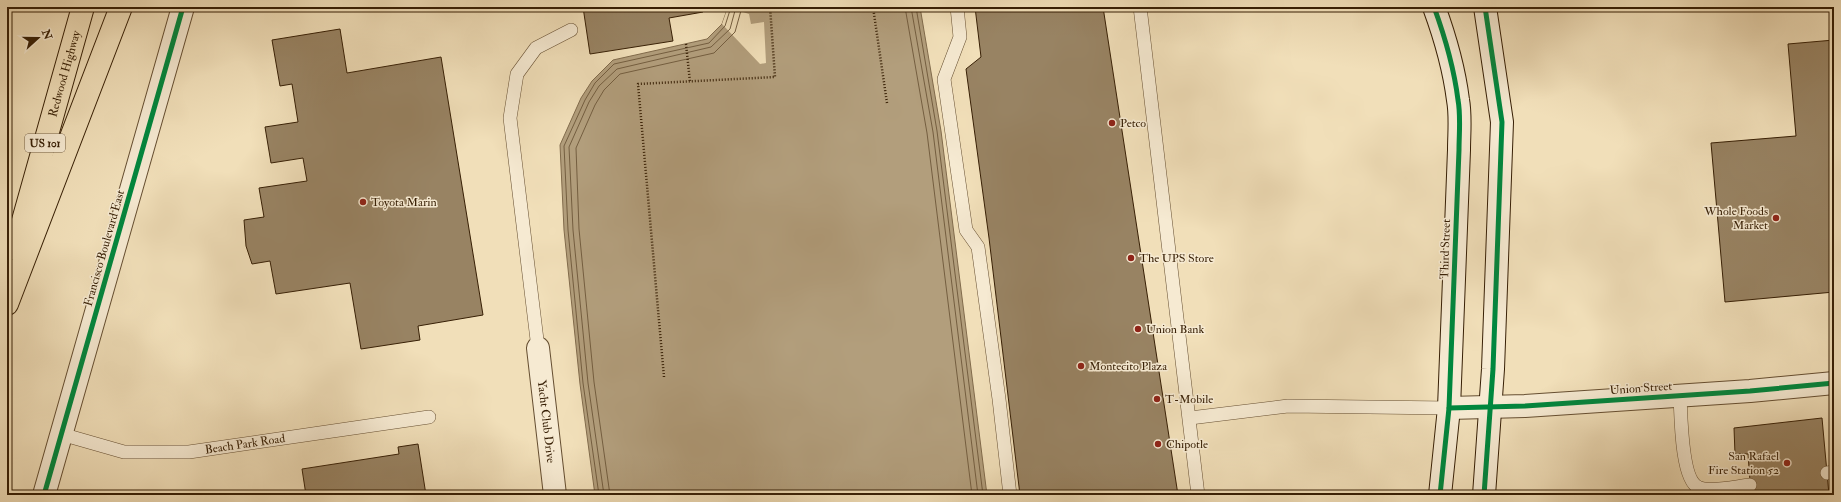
<svg xmlns="http://www.w3.org/2000/svg" width="1841" height="502" font-family="'IM FELL Double Pica',serif">
  <rect width="100%" height="100%" fill="#f1dfb9"/>
  <filter id="stains"><feTurbulence type="fractalNoise" baseFrequency=".005" numOctaves="4"/><feColorMatrix values="0 0 0 0 .2 0 0 0 0 .09 0 0 0 0 .02 0 0 0 .5 -.17"/></filter>
  <radialGradient id="worn" r=".72"><stop offset=".6" stop-color="#630" stop-opacity="0"/><stop offset="1" stop-color="#630" stop-opacity=".3"/></radialGradient>
  <polygon fill="#b29e7c" stroke="#816b4c" points="728,7 920,7 941,131 987,495 595,495 580,384 564,230 560,145 581,98 592,81 613,60 707,39 722,24"/>
  <polygon fill="#f1dfb9" points="728,7 749,14 751,24 764,22 766,63 760,64 722,24"/>
  <g fill="none" stroke-linecap="round" stroke-linejoin="round">
    <g stroke="#745e40" stroke-width="1">
      <polyline points="905,7 927,133 972,495"/>
      <polyline points="911,7 933,132 978,495"/>
      <polyline points="916,7 937,131 983,495"/>
      <polyline points="599,495 583,383 568,230 564,146 585,100 595,83 614,64 709,43 725,26 731,7"/>
      <polyline points="604,495 588,383 573,230 569,147 589,102 599,86 617,69 711,47 730,29 736,7"/>
      <polyline points="610,495 594,382 579,229 576,148 595,105 604,90 620,74 714,53 735,32 742,7"/>
    </g>
  </g>
  <g fill="#988363" stroke="#371f05">
    <polygon points="583,7 702,7 703,12 669,18 673,41 590,54"/>
    <polygon points="975,7 1103,7 1178,495 1020,495 989,238 966,69 981,57"/>
    <polygon points="340,29 347,73 441,57 483,315 418,326 420,340 361,349 350,283 276,294 270,261 252,264 246,246 244,220 264,217 259,188 307,181 303,158 271,163 265,127 298,122 292,84 280,86 272,40"/>
    <polygon points="1834,40 1834,292 1725,302 1711,143 1796,136 1788,44"/>
    <polygon points="1822,418 1829,495 1751,495 1748,454 1735,454 1734,428"/>
    <polygon points="418,444 426,495 306,495 302,469 399,454 398,447"/>
  </g>
  <g fill="none" stroke-linecap="round" stroke-linejoin="round">
    <defs>
      <g id="service">
        <polyline points="957,7 960,37 944,79 966,230 978,247 999,399 1010,495"/>
        <polyline points="1140,7 1198,495"/>
        <polyline points="538,348 510,118 517,74 536,48 571,30"/>
        <path d="M 1680,396 C 1681,414 1681,479 1698,487 C 1708,493 1738,486 1750,485"/>
        <polyline points="1190,418 1288,406 1449,408"/>
        <path id="s1" d="M 61,434 L 124,452 L 189,452 L 429,417"/>
        <polyline points="1827,473 1834,472"/>
      </g>
      <g id="minor">
        <path id="s2" d="M 538,348 L 555,495"/>
      </g>
      <g id="tertiary">
        <polyline points="1449,408 1525,406 1750,391 1834,383"/>
        <polyline points="44,495 183,7"/>
      </g>
      <g id="secondary">
        <path d="M 1434,7 C 1445,37 1454,68 1458,100 C 1461,116 1459,134 1459,150 L 1449,408 L 1440,495"/>
        <polyline points="1484,495 1493,369 1502,122 1485,7"/>
      </g>
      <g id="motorway">
        <path id="s3" d="M 15,249 L 83,7"/>
        <polyline points="7,304 121,7"/>
      </g>
    </defs>
    <use href="#service" stroke="#664f32" stroke-width="14"/>
    <use href="#minor" stroke="#664f32" stroke-width="24"/>
    <use href="#tertiary" stroke="#664f32" stroke-width="24"/>
    <use href="#secondary" stroke="#371f05" stroke-width="24"/>
    <use href="#motorway" stroke="#371f05" stroke-width="24"/>
    <g stroke="#371f05" stroke-width="2.5" stroke-dasharray="1 2" stroke-linecap="butt">
      <polyline points="873,7 887,103"/>
      <polyline points="686,44 690,82"/>
      <polyline points="664,377 638,84 775,77 770,7"/>
    </g>
    <use href="#service" stroke="#f6ead2" stroke-width="13"/>
    <use href="#minor" stroke="#f6ead2" stroke-width="22"/>
    <use href="#tertiary" stroke="#f6ead2" stroke-width="22"/>
    <use href="#secondary" stroke="#f6ead2" stroke-width="22"/>
    <use href="#motorway" stroke="#f1dfb9" stroke-width="22"/>
    <defs>
      <g id="cycleway">
        <path d="M 1434,7 C 1445,37 1454,68 1458,100 C 1461,116 1459,134 1459,150 L 1449,408 L 1440,495"/>
        <polyline points="1449,408 1525,406 1750,391 1834,383"/>
        <polyline points="44,495 183,7"/>
        <polyline points="1484,495 1493,369 1502,122 1485,7"/>
      </g>
    </defs>
    <use href="#cycleway" stroke="#f6ead2" stroke-width="8"/>
    <use href="#cycleway" stroke="#00873e" stroke-width="5"/>
  </g>
  <g fill="#8f2418" stroke="#f6ead2" stroke-width="1.5">
    <circle cx="1112" cy="123" r="4"/>
    <circle cx="363" cy="202" r="4"/>
    <circle cx="1776" cy="218" r="4"/>
    <circle cx="1131" cy="258" r="4"/>
    <circle cx="1138" cy="329" r="4"/>
    <circle cx="1081" cy="366" r="4"/>
    <circle cx="1157" cy="399" r="4"/>
    <circle cx="1158" cy="444" r="4"/>
    <circle cx="1787" cy="463" r="4"/>
  </g>
  <g text-anchor="middle" stroke-width="3" stroke-linejoin="round" paint-order="stroke">
    <rect fill="#f6ead2" stroke="#705c42" stroke-width="1" x="25" y="134" width="40" height="18" rx="3"/>
    <g font-size="11" font-weight="bold" fill="#371f05">
      <text x="45" y="147">US 101</text>
    </g>
    <g font-size="12" fill="#371f05" stroke="#f6ead2">
      <text dy="4" stroke="none"><textPath href="#s3" startOffset="182">Redwood Highway</textPath></text>
      <text transform="translate(104 248) rotate(-74)" y="4">Francisco Boulevard East</text>
      <text transform="translate(1445 249) rotate(-88)" y="4">Third Street</text>
      <text transform="translate(1641 388) rotate(-4)" y="4">Union Street</text>
      <text dy="4" stroke="none"><textPath href="#s2" startOffset="74">Yacht Club Drive</textPath></text>
      <text dy="4" stroke="none"><textPath href="#s1" startOffset="187">Beach Park Road</textPath></text>
    </g>
    <g font-size="12" fill="#371f05" stroke="#f6ead2" text-anchor="start">
      <text x="1120" y="127">Petco</text>
      <text x="371" y="206">Toyota Marin</text>
      <text x="1768" y="215" text-anchor="end">Whole Foods<tspan x="1768" dy="14">Market</tspan></text>
      <text x="1139" y="262">The UPS Store</text>
      <text x="1146" y="333">Union Bank</text>
      <text x="1089" y="370">Montecito Plaza</text>
      <text x="1165" y="403">T-Mobile</text>
      <text x="1166" y="448">Chipotle</text>
      <text x="1779" y="460" text-anchor="end">San Rafael<tspan x="1779" dy="14">Fire Station 52</tspan></text>
    </g>
  </g>
  <rect width="1841" height="502" fill="none" stroke="#f1dfb9" stroke-width="24"/>
  <rect x="8" y="8" width="1825" height="486" fill="none" stroke="#371f05" stroke-width="2"/>
  <rect x="12" y="12" width="1817" height="478" fill="none" stroke="#371f05"/>
  <g transform="translate(38 38) rotate(69)" stroke="#f6ead2" stroke-width="3" paint-order="stroke">
  <path d="M0-3L7 15L0 10L-7 15Z" fill="#371f05"/>
  <text y="-6" font-size="11" font-weight="bold" text-anchor="middle" fill="#371f05">N</text>
  </g>
  <rect width="100%" height="100%" filter="url(#stains)"/>
  <rect width="100%" height="100%" fill="url(#worn)"/>
</svg>
